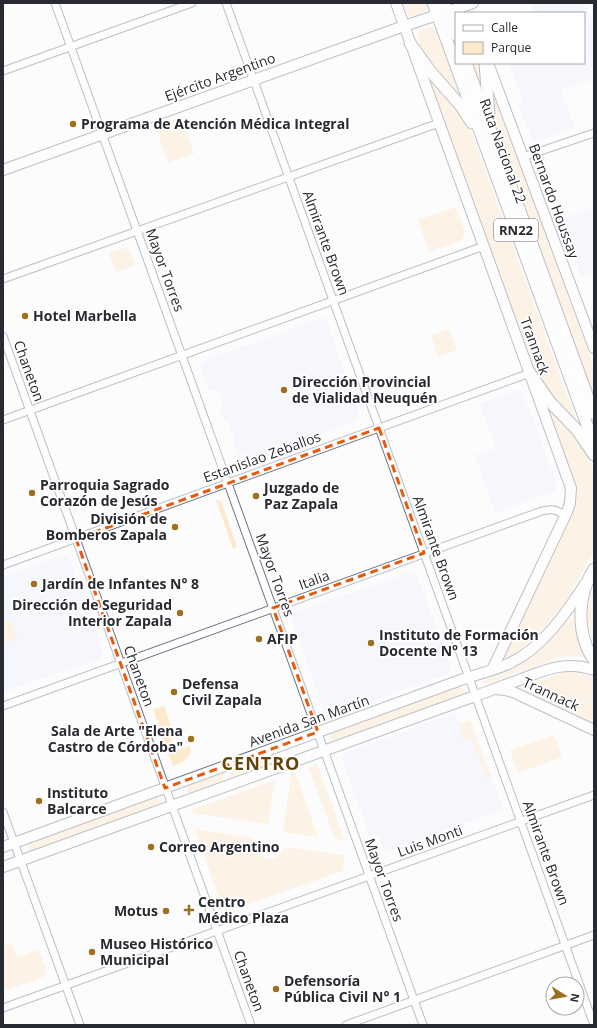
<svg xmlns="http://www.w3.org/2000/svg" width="597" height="1028" font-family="'Open Sans',sans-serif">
  <rect width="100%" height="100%" fill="#fcfcfc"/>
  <g fill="#eef1fc">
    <polygon points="531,3 583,3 594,21 594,79 561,90 575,128 533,142 518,103 523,101 509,63 584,63 584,13 535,13"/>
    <polygon points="594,207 594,272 581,277 560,219"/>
    <polygon points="325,317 360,415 358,420 245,462 242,455 237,456 233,446 236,445 228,421 224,422 219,407 223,406 217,389 209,391 200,367 203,361"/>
    <polygon points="517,390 523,393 557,484 554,491 495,513 475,455 496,448 480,404"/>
    <polygon points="63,555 69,557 103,651 101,658 3,692 3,577"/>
    <polygon points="410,572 417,575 451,666 447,674 337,714 334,705 333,705 329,707 333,716 325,713 292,620 294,613"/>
    <polygon points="455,713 459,724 470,720 503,809 385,852 378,834 370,837 342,759 345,753"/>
  </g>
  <g fill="#fde9cc">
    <path d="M 403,3 L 427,3 L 428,8 C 425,13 416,16 410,16 L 407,13 Z"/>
    <path d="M 431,27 L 434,27 L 436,29 L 462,101 C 446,84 427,66 419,43 C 418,40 416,37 418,34 C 419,30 427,28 431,27 Z"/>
    <polygon points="471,63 481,63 484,98"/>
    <polygon points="429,78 455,105 469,125 576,420 554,401 532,367"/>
    <polygon points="491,83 592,362 594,369 594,400 492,116"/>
    <polygon points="181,117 194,154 168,163 155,126"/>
    <polygon points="456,207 465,232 462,240 429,252 418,220"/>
    <polygon points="124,248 130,250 135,265 116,272 109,253"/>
    <polygon points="449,329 457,350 438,357 431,335"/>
    <path d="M 547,404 L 568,425 L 588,456 L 594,471 L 594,551 L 569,597 L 551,620 L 541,631 L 520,650 L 503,661 L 572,513 C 577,502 578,493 574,481 Z"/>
    <polygon points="216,500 221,501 237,547 233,549"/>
    <path d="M 594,584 L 594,646 C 586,626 586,604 594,584 Z"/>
    <path d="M 571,618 L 574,618 L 576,620 L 587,658 L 575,656 L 560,657 L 483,685 L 481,684 L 481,682 C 493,677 507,672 518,666 C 539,654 555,636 571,618 Z"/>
    <polygon points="11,621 17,638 3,643 3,623"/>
    <path d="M 565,672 C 576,672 585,673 594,678 L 594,723 L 517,687 Z"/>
    <polygon points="459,686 463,689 464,693 463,695 335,742 330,738 331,732"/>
    <path d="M 164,706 L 175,738 L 171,739 L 175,751 L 190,746 C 193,758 183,762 173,766 L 153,709 Z"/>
    <polygon points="470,720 490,776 485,778 480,762 481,762 479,755 477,755 471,738 465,740 459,724"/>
    <polygon points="554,735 562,757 518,773 510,750"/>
    <polygon points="277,750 275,766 253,773 255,758"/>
    <polygon points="247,761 245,776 230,782 232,767"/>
    <polygon points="317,764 345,841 335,839 308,767"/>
    <polygon points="224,770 222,785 187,797 188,783"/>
    <polygon points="295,772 318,837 283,832 291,774"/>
    <polygon points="275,780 268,824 191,813 191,810"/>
    <polygon points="156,796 158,797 160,801 159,806 31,852 27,848 28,842"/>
    <path d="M 195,829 L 253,838 C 255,843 256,849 259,853 C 267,865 281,858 284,847 L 345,855 L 343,871 L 228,911 L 223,910 Z"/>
    <polygon points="12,943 17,957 39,949 47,971 45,976 4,991 3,946"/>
  </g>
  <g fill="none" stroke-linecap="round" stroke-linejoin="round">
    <defs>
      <g id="street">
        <polyline points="55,3 423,1025"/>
        <polyline points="226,3 594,1025"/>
        <polyline points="3,71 192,3"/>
        <polyline points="523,157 594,133"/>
        <polyline points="3,279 439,123"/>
        <polyline points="3,336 251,1025"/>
        <polyline points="3,420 484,246"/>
        <polyline points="3,565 530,373"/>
        <path d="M 3,706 L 542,511 C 552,508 558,510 565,516"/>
        <polyline points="3,812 80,1025"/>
        <polyline points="3,1008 594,795"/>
        <polyline points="346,1025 594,935"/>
      </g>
      <g id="secondary">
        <polyline points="396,3 571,488 570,503 567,512 492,670"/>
        <polyline points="488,63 594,348"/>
        <polyline points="3,170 404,26 473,3"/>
        <polyline points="495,689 505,690 513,692 594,730"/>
        <path d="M 3,847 L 469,677 C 483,673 499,669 512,662 C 543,647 567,612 585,584"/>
        <path d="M 3,867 L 475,696 C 490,691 504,685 519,680 C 545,670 566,660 594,670"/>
      </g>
      <g id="primary">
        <polyline points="433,3 594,444"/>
        <polyline points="444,3 456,35"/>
        <polyline points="410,43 430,71 460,105 472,123"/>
        <polyline points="466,63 594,414"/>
        <polyline points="485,63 489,114"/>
        <polyline points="530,373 550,402 577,430 594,455"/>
        <path d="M 594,569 C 577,596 576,634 594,660"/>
      </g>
    </defs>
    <use href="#street" stroke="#717486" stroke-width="9"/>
    <use href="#secondary" stroke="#717486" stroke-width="12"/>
    <use href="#primary" stroke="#717486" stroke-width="13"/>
    <use href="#street" stroke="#fff" stroke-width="7"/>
    <use href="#secondary" stroke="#fff" stroke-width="10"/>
    <use href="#primary" stroke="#fff" stroke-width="11"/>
  </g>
  <path d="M0 0H597V1028H0ZM 379,428 L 424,553 L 273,608 L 318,732 L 165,788 L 76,539 Z" fill="#fcfcfc" fill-opacity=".55" fill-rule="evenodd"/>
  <path fill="none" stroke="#e8590c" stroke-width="3" stroke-dasharray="8 5" stroke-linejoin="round" d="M 379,428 L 424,553 L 273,608 L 318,732 L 165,788 L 76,539 Z"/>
  <g fill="#9c701f" stroke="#fff" stroke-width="1.5">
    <circle cx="73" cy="124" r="4"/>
    <circle cx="25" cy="316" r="4"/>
    <circle cx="284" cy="390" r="4"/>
    <circle cx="32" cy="493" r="4"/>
    <circle cx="256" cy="496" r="4"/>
    <circle cx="175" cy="527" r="4"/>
    <circle cx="34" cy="584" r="4"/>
    <circle cx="180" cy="613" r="4"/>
    <circle cx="259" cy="639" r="4"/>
    <circle cx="371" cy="643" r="4"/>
    <circle cx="174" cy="692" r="4"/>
    <circle cx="191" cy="739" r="4"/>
    <circle cx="39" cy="801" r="4"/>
    <circle cx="151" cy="847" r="4"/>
    <path d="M187 904h4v4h4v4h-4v4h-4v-4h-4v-4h4z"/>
    <circle cx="166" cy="911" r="4"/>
    <circle cx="92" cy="952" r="4"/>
    <circle cx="276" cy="989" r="4"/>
  </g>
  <g text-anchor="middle" stroke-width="3.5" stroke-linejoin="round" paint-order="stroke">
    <rect fill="#fff" stroke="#686a6f" stroke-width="1" x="494" y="219" width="44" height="22" rx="3"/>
    <g font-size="13" font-weight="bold" fill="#282a31">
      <text x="516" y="235">RN22</text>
    </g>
    <g font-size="14" fill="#282a31" stroke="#fff">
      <text transform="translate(220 77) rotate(-20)" y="5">Ejército Argentino</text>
      <text transform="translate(503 151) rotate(70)" y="5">Ruta Nacional 22</text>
      <text transform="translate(554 201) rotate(70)" y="5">Bernardo Houssay</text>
      <text transform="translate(326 243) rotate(70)" y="5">Almirante Brown</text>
      <text transform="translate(165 270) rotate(70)" y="5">Mayor Torres</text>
      <text transform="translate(535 346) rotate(70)" y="5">Trannack</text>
      <text transform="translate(29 371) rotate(70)" y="5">Chaneton</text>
      <text transform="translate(262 457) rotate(-20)" y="5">Estanislao Zeballos</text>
      <text transform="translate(436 548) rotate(70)" y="5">Almirante Brown</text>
      <text transform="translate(275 575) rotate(70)" y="5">Mayor Torres</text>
      <text transform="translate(314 580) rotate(-20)" y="5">Italia</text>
      <text transform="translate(139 676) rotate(70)" y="5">Chaneton</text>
      <text transform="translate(551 694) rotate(25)" y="5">Trannack</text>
      <text transform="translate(309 721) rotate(-20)" y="5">Avenida San Martín</text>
      <text transform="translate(430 841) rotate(-20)" y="5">Luis Monti</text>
      <text transform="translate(546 853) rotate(70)" y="5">Almirante Brown</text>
      <text transform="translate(384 880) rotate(70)" y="5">Mayor Torres</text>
      <text transform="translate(249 981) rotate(70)" y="5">Chaneton</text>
    </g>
    <g font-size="14" font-weight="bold" fill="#282a31" stroke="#fff" text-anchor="start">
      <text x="81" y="129">Programa de Atención Médica Integral</text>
      <text x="33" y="321">Hotel Marbella</text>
      <text x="292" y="387">Dirección Provincial<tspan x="292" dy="16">de Vialidad Neuquén</tspan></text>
      <text x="40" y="490">Parroquia Sagrado<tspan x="40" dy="16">Corazón de Jesús</tspan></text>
      <text x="264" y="493">Juzgado de<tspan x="264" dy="16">Paz Zapala</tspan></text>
      <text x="167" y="524" text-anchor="end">División de<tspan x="167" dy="16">Bomberos Zapala</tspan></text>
      <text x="42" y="589">Jardín de Infantes N° 8</text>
      <text x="172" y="610" text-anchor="end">Dirección de Seguridad<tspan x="172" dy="16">Interior Zapala</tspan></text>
      <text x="379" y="640">Instituto de Formación<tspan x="379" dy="16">Docente N° 13</tspan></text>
      <text x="267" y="644">AFIP</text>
      <text x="182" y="689">Defensa<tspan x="182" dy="16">Civil Zapala</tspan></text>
      <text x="183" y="736" text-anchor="end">Sala de Arte "Elena<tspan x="183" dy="16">Castro de Córdoba"</tspan></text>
      <text x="47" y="798">Instituto<tspan x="47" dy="16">Balcarce</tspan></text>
      <text x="159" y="852">Correo Argentino</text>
      <text x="198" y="907">Centro<tspan x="198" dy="16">Médico Plaza</tspan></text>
      <text x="158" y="916" text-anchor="end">Motus</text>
      <text x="100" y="949">Museo Histórico<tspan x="100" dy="16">Municipal</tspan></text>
      <text x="284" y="986">Defensoría<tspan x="284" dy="16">Pública Civil N° 1</tspan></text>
    </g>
    <g font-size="18" font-weight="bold" letter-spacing="1" fill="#62440b" stroke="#fff">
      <text x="261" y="770">CENTRO</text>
    </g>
  </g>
  <rect width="597" height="1028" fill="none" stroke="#282a31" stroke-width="8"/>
  <rect x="455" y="12" width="130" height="52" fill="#ffffff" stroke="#a9aaad"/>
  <rect x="463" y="25" width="20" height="6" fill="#ffffff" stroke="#a9aaad"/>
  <text x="491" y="32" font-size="12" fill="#282a31">Calle</text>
  <rect x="463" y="42" width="20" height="12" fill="#fde9cc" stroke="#a9aaad"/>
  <text x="491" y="52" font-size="12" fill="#282a31">Parque</text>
  <g transform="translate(565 996) rotate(101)"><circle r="19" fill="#ffffff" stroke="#a9aaad"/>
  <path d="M0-3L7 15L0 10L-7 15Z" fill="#9c701f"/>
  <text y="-6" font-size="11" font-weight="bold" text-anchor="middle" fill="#282a31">N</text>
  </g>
</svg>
